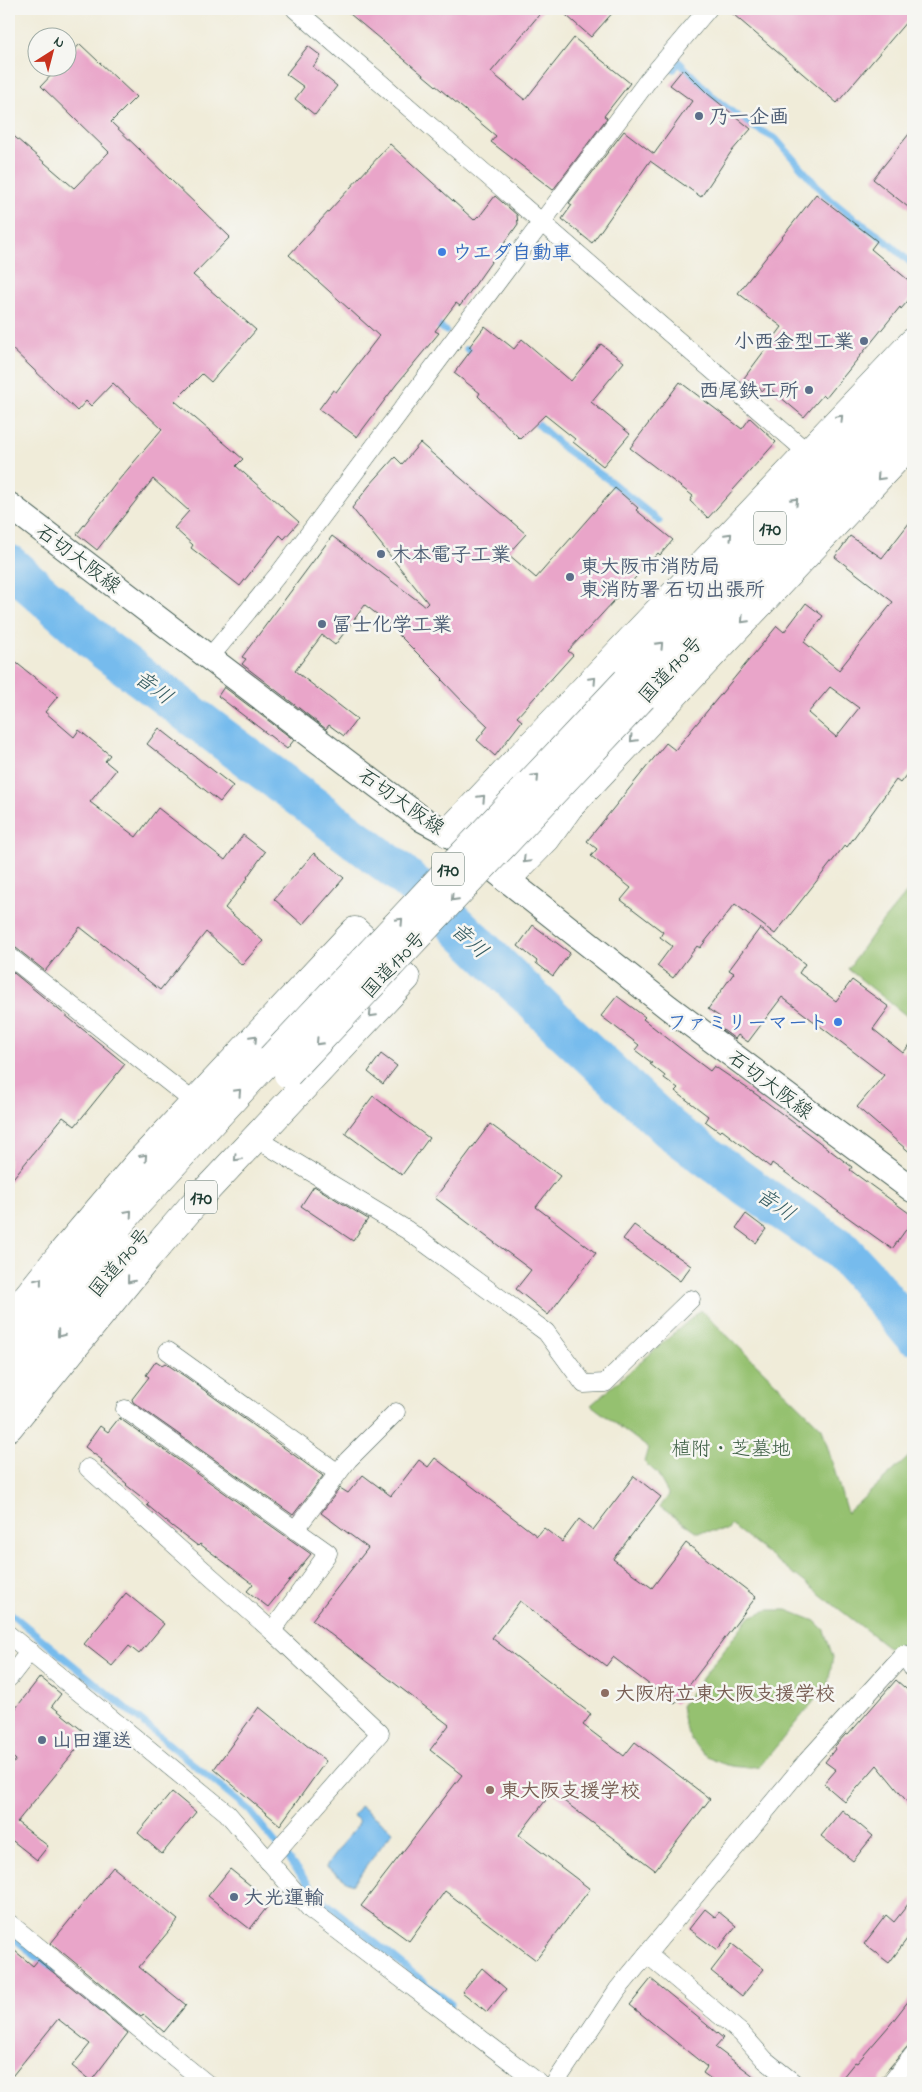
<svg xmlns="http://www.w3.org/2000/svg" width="922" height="2092" font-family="'Indie Flower','Klee One',sans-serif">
  <rect width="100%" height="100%" fill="#f6f6f2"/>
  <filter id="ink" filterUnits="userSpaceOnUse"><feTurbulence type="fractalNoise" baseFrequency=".02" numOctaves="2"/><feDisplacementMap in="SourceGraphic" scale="10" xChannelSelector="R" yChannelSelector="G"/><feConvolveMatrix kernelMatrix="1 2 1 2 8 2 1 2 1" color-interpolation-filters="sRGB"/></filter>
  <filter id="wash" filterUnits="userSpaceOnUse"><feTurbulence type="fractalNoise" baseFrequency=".0096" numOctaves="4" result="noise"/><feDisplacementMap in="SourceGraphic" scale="20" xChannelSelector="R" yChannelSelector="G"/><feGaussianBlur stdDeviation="1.12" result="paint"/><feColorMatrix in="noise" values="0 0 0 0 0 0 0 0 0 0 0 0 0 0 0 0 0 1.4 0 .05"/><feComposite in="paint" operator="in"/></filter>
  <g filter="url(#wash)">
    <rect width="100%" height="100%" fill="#f0ecd9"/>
    <g fill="#95c16f" stroke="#5a7f52">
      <polygon points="913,885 913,1021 848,969 873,933"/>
      <polygon points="701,1310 822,1428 847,1513 913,1453 913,1659 903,1644 893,1651 731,1525 728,1530 697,1532 660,1507 669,1495 657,1473 644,1462 648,1448 591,1405"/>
      <path d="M 768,1610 L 787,1610 L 815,1621 L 824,1630 L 833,1657 L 828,1684 L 760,1766 C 729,1771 698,1760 686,1729 C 683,1722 683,1713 681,1706 L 749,1617 Z"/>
    </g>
    <polygon fill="#76bbed" stroke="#4a7c90" points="360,1806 393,1831 352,1885 326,1866 360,1821 353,1816"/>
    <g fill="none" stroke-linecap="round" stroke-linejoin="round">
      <g stroke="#76bbed" stroke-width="7">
        <polyline points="671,67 674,69 679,62 713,97 746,123 776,139 825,195 847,213 885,240 913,265"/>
        <polyline points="432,321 446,331"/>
        <polyline points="467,349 477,358"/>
        <polyline points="531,418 565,449 610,481 659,521"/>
        <polyline points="9,1612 249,1810 319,1897 451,2004"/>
        <polyline points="9,1934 98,2008"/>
      </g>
      <polyline stroke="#76bbed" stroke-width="41" points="9,565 104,649 399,872 435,904 563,1029 670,1129 747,1186 841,1250 864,1275 913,1334"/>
    </g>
    <g id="blocks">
      <g fill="#e9a5c9" fill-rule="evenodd">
        <polygon points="344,9 544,9 491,72 525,100 574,38 630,83 604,116 607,118 553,190 491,142 496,136"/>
        <polygon points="559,9 616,9 591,37"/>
        <polygon points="727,9 913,9 913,14 837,103"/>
        <polygon points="80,44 136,97 111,122 230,237 193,275 256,330 211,382 202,374 175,401 243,459 236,466 299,522 284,539 280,535 240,586 191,548 193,545 174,528 189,511 153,479 97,550 77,534 117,482 162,429 113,383 91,406 86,401 77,411 9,346 9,132 74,188 109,152 41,86 58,68 68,68 68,57"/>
        <polygon points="308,46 321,56 313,67 337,86 315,115 295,99 304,87 286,74"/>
        <polygon points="683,69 708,94 751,129 731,152 701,197 650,161 592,243 562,219 572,205 569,203 624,131 654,154 692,101 670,85"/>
        <polygon points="913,129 913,211 873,179"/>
        <polygon points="390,144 474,220 478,216 479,217 495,196 517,215 518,224 460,306 456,303 435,331 439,333 396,385 357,437 319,409 333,390 336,392 379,336 289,255"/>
        <polygon points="816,194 877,241 871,249 913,284 913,295 901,309 900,307 826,398 823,395 804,417 767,386 763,391 744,378 782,327 738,293"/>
        <polygon points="485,326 514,349 522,339 571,381 601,344 624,362 591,402 630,434 603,466 573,442 575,439 545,415 520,439 478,396 480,393 454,373 472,349 469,347"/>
        <polygon points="680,382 742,429 750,418 776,442 708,518 690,501 693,496 630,448"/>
        <polygon points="420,443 526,534 508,554 536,578 615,488 638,508 636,510 673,540 660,555 658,553 568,651 573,655 517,717 522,721 495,756 477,740 488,726 465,704 442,680 443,679 398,634 400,632 365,605 335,645 322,635 295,671 357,719 344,736 329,725 326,729 242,664 246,659 242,657 332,536 425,606 428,603 352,508 369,486 395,457 402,464"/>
        <path d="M 913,518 L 913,766 L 900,783 L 896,780 L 847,847 L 845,845 L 775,934 L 735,904 L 700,948 L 697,946 L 673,978 L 657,966 L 672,946 L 660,937 L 663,932 L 621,900 L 631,888 L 591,856 L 597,849 L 587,841 L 666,743 L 675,750 L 777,626 L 784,632 L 806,603 L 823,616 L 804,642 L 839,670 L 893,602 L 835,557 L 850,536 L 882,558 ZM 830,687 L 859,708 L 836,737 L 808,713 Z"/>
        <polygon points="9,657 58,696 45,712 74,737 79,730 110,755 105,761 116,770 90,802 136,837 158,808 225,860 243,835 265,852 247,877 248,878 225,908 263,941 242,965 206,932 160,990 80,927 45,971 16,948 9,946"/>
        <polygon points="224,687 294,740 287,749 218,696"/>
        <polygon points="159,728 233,786 220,802 147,744"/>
        <polygon points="314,853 344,878 303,925 274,899"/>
        <polygon points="533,925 570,953 553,976 536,963 537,961 518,946"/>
        <polygon points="760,928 805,964 799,973 836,1001 852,980 889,1007 873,1029 903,1053 913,1041 913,1155 857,1107 884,1075 782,997 748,1042 738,1035 735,1039 715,1024 720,1017 708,1009 734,973 729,970"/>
        <polygon points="9,969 125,1064 75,1126 63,1117 9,1183"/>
        <polygon points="617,996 645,1017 643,1019 681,1049 710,1071 714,1066 757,1095 852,1167 850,1170 913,1216 913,1220 892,1249 772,1163 770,1167 722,1130 720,1132 705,1121 708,1116 675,1091 678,1088 664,1078 665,1076 650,1064 652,1063 635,1050 639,1045 601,1016"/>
        <polygon points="381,1054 397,1066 383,1084 368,1072"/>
        <polygon points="373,1096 429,1138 402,1175 345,1133"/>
        <polygon points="490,1124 560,1176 536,1207 596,1253 548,1315 516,1289 531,1270 435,1198"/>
        <polygon points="314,1186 368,1219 353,1241 301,1206"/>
        <polygon points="746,1214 766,1229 756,1243 736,1228"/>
        <polygon points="634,1225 691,1266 680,1281 623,1239"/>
        <polygon points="156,1361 162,1365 165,1363 186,1377 323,1476 293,1515 133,1402 132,1399 149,1377 146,1375"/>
        <polygon points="119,1418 311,1554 268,1607 247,1591 253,1584 200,1544 198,1546 172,1526 147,1505 149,1503 126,1485 127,1484 101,1462 102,1460 85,1447 100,1426 108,1432"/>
        <polygon points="435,1458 537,1536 544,1528 562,1542 579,1519 593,1530 634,1476 661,1497 613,1559 652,1588 686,1543 756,1597 675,1704 613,1657 606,1666 520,1601 492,1638 591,1714 583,1725 624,1756 635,1742 710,1799 655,1870 552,1792 519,1835 590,1889 536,1960 445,1891 409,1941 361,1906 462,1775 430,1750 449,1725 312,1620 368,1548 321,1513 340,1488 348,1493 363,1475 391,1496 419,1460 428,1467"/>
        <polygon points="126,1593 164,1624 139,1654 129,1646 112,1666 84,1644"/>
        <polygon points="40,1677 61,1694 52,1706 88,1735 17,1822 48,1846 37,1860 9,1838 9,1769 16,1760 9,1754 9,1717"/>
        <polygon points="896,1680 913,1695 913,1809 877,1765 845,1802 824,1784 836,1770 825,1762 835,1749 834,1747 846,1734 848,1735"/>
        <polygon points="259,1707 326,1761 280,1825 214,1769"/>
        <polygon points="172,1792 196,1812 162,1854 138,1833"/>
        <polygon points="842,1810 873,1836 853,1861 821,1836"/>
        <polygon points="113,1867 178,1920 139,1967 186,2005 164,2032 143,2014 141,2017 51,1943"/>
        <polygon points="230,1869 271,1902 250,1929 208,1896"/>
        <polygon points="913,1898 913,1931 889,1963 864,1944 886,1915 894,1922"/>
        <polygon points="705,1909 715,1917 719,1912 736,1926 717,1950 689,1929"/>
        <polygon points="732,1944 764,1969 742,1996 711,1971"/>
        <polygon points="9,1946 33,1966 38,1960 128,2033 91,2081 72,2066 90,2044 58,2019 9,2080"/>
        <polygon points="482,1968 506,1989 487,2012 462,1992"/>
        <polygon points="651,1979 723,2038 715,2047 763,2083 717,2083 703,2073 707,2067 630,2005"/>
        <polygon points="913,1995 913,2040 879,2080 881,2083 838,2083 855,2062 857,2063 889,2026"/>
      </g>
    </g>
  </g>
  <g filter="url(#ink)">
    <use href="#blocks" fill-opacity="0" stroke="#3e574d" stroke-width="1"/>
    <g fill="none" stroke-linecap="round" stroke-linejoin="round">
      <defs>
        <g id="minor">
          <polyline points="295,9 808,453"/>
          <polyline points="210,657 281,571 649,79 708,9"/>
          <polyline points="9,956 194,1102"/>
          <polyline points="255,1138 407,1230 546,1332 584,1384 605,1383 691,1299"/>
          <polyline points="168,1351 338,1473"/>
          <polyline points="125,1409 328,1553 272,1631"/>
          <polyline points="88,1468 272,1631 380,1733 268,1861"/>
          <polyline points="295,1530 348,1460 396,1412"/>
          <polyline points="9,1635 227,1813 311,1910 539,2083"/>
          <polyline points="9,1678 30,1651"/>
          <polyline points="9,1923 206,2083"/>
          <polyline points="647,1954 741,2033 765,2060 794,2083"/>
          <polyline points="555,2083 618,1989 807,1761 904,1654 913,1669"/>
          <polyline points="891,2083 913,2055"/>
        </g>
        <polyline id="secondary" points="9,505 312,736 422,819 448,833 668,1007 913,1190"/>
        <g id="trunk">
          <polyline points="626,681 913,376"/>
          <polyline points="643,697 913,411"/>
          <polyline points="448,833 913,342"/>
          <polyline points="507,879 546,839 569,807 913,441"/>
          <polyline points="9,1319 62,1253 140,1161 355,931 406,978 200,1197 143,1263 9,1427"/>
          <polyline points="9,1358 136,1205 271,1058"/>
          <polyline points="9,1397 131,1248"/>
        </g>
      </defs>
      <use href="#minor" stroke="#3e574d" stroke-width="19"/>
      <use href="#secondary" stroke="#3e574d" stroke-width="27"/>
      <use href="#trunk" stroke="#3e574d" stroke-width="29"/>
      <use href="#minor" stroke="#fff" stroke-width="18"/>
      <use href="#secondary" stroke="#fff" stroke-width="25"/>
      <use href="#trunk" stroke="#fff" stroke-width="28"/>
      <defs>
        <g id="trunk-bridge">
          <polyline points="271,1058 626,681"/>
          <polyline points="288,1074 643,697"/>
        </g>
      </defs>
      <use href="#trunk-bridge" stroke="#3e574d" stroke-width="29" stroke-linecap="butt"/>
      <use href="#trunk-bridge" stroke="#fff" stroke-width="28"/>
    </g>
    <defs><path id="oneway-chevron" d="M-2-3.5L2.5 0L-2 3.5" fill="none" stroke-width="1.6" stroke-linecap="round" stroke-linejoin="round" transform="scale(1.25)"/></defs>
    <g stroke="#8f9e9a">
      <use href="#oneway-chevron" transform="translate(840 418) rotate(-46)"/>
      <use href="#oneway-chevron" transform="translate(880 477) rotate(133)"/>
      <use href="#oneway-chevron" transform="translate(795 501) rotate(-47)"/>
      <use href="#oneway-chevron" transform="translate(729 536) rotate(-47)"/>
      <use href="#oneway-chevron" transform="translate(744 620) rotate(133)"/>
      <use href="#oneway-chevron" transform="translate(660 645) rotate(-47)"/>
      <use href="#oneway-chevron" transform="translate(593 680) rotate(-47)"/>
      <use href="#oneway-chevron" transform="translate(633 739) rotate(133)"/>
      <use href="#oneway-chevron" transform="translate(536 777) rotate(-47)"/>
      <use href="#oneway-chevron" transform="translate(482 798) rotate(-46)"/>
      <use href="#oneway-chevron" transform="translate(526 860) rotate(134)"/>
      <use href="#oneway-chevron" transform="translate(454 898) rotate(133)"/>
      <use href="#oneway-chevron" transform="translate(400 921) rotate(-47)"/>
      <use href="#oneway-chevron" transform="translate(372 1014) rotate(133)"/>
      <use href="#oneway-chevron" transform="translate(254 1038) rotate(-47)"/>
      <use href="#oneway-chevron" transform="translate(319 1042) rotate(133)"/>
      <use href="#oneway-chevron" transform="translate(238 1092) rotate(-47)"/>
      <use href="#oneway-chevron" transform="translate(144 1157) rotate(-48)"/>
      <use href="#oneway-chevron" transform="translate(237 1158) rotate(133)"/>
      <use href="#oneway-chevron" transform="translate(129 1213) rotate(-49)"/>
      <use href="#oneway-chevron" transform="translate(130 1280) rotate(129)"/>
      <use href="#oneway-chevron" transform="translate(39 1281) rotate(-51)"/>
      <use href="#oneway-chevron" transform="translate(60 1334) rotate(129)"/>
    </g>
  </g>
  <g fill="#5c6f8a" stroke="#f6f6f2" stroke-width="2">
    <circle cx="699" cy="116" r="5"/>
    <circle cx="864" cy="341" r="5"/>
    <circle cx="809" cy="390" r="5"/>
    <circle cx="381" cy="554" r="5"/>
    <circle cx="570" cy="577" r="5"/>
    <circle cx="322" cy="624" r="5"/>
    <circle cx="42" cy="1740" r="5"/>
    <circle cx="234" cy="1897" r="5"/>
  </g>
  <g fill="#3f7fe0" stroke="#f6f6f2" stroke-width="2">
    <circle cx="442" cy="252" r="5"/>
    <circle cx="838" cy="1022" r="5"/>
  </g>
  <g fill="#8d6e63" stroke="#f6f6f2" stroke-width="2">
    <circle cx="605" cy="1693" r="5"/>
    <circle cx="490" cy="1790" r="5"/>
  </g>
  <g text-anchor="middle" stroke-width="5" stroke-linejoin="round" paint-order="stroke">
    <g fill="#f6f6f2" stroke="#60746d" stroke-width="1">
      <rect x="754" y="511.5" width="32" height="33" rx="4"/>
      <rect x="432" y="852.5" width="32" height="33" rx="4"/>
      <rect x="185" y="1180.5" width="32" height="33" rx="4"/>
    </g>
    <g font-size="19" font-weight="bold" fill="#1f3d34">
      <text x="770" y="535">170</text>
      <text x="448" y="876">170</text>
      <text x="201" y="1204">170</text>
    </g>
    <g font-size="20" font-weight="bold" fill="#4e5e75" stroke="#f6f6f2" text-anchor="start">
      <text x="709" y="123">乃一企画</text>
      <text x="854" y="348" text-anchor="end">小西金型工業</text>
      <text x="799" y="397" text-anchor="end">西尾鉄工所</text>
      <text x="391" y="561">木本電子工業</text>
      <text x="580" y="573">東大阪市消防局<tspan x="580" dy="23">東消防署 石切出張所</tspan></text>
      <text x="332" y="631">冨士化学工業</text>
      <text x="52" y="1747">山田運送</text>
      <text x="244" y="1904">大光運輸</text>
    </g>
    <g font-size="20" font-weight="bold" fill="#366cbe" stroke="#f6f6f2" text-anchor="start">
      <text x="452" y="259">ウエダ自動車</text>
      <text x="828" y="1029" text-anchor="end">ファミリーマート</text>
    </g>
    <g font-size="20" fill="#1f3d34" stroke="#f6f6f2">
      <text transform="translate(79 558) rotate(37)" y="7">石切大阪線</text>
      <text transform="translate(670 669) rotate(-47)" y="7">国道170号</text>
      <text transform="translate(402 801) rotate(35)" y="7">石切大阪線</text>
      <text transform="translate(393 964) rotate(-47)" y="7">国道170号</text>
      <text transform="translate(771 1084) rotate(37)" y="7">石切大阪線</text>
      <text transform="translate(119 1262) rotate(-50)" y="7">国道170号</text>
    </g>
    <g font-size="20" fill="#3c5e43" stroke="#f6f6f2">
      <text x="731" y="1455">植附・芝墓地</text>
    </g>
    <g font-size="20" font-weight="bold" fill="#785e54" stroke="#f6f6f2" text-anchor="start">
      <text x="615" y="1700">大阪府立東大阪支援学校</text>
      <text x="500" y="1797">東大阪支援学校</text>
    </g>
    <g font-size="21" font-style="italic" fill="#355c62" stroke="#f6f6f2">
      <text transform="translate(154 687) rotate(37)" y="7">音川</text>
      <text transform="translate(470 940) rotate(43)" y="7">音川</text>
      <text transform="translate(776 1204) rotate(35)" y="7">音川</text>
    </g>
  </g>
  <rect width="922" height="2092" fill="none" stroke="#f6f6f2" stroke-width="30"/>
  <g transform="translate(52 52) rotate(36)"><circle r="24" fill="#f6f6f2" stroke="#a0aca6"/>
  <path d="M0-4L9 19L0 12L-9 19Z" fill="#c8321e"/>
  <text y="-8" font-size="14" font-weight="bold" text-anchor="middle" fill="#1f3d34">N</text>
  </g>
</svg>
